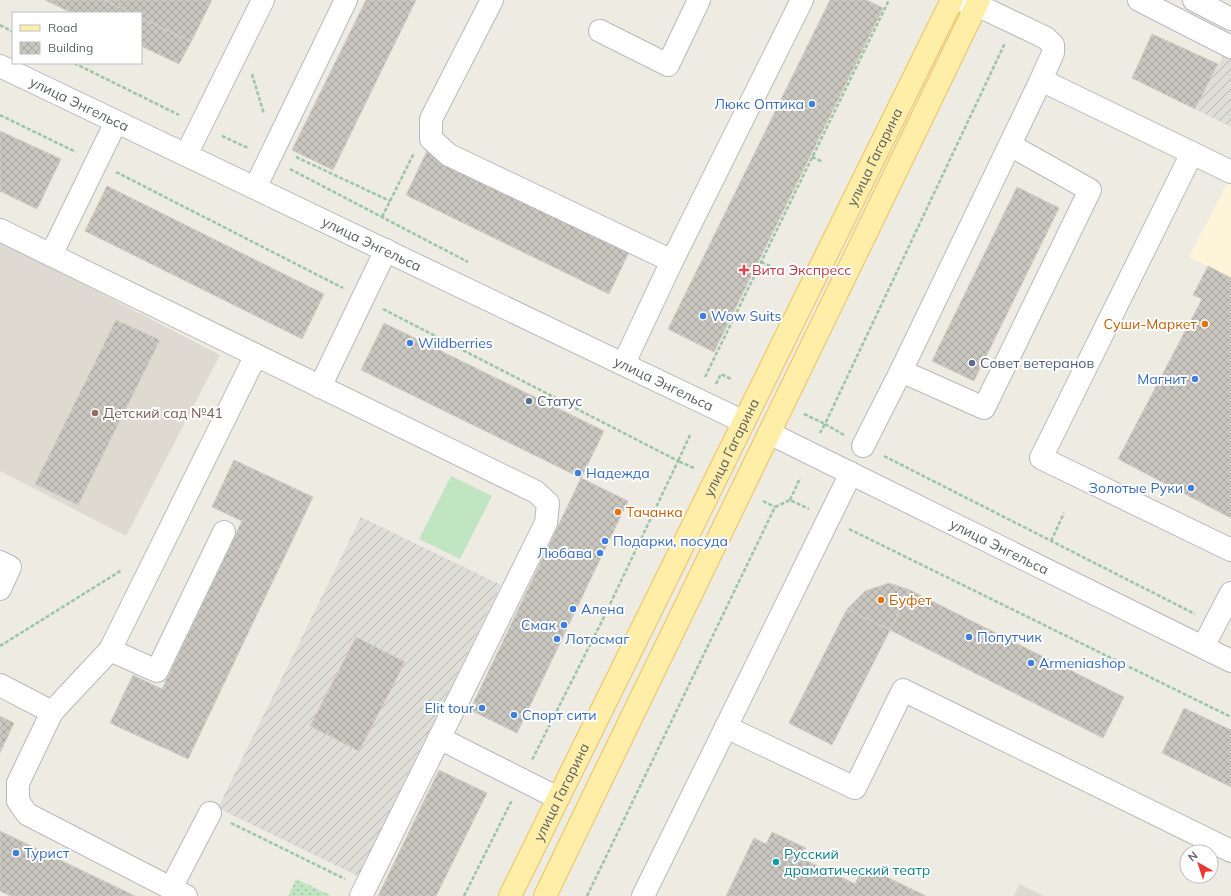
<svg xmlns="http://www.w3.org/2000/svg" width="1231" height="896" font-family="Mulish,sans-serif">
  <defs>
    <pattern id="industrial-furrows" width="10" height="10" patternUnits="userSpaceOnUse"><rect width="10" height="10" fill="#dfddd8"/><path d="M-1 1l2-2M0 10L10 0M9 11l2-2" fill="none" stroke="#b8b6b3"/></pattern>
    <pattern id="park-dots" width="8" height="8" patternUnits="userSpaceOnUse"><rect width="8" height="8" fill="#c1e5c0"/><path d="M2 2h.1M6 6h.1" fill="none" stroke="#a0bda0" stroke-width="1.8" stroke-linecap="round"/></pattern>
    <pattern id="building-cross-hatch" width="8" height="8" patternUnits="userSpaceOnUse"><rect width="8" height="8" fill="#c9c6c0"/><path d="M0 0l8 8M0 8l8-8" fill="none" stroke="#a6a4a0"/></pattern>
  </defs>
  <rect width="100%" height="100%" fill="#eeebe3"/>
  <polygon fill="#fdf4d9" points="1231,176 1231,278 1189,257"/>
  <g fill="url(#industrial-furrows)">
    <polygon points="1231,41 1231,127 1195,109"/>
    <polygon points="361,517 501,585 358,876 218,808"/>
  </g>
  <g fill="#dedad1">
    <polygon points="0,241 220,355 126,536 0,471"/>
    <polygon points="1019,884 1044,896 1014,896"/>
  </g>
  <polygon fill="url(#park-dots)" points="296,879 330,895 329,896 288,896"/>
  <polygon fill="#c1e5c0" points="451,476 492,496 460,559 419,539"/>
  <g fill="url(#building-cross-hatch)" stroke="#d3cdc2">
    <polygon points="45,0 104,0 131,13 72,13"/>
    <polygon points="104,0 212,0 191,42 141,18 141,13 131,13"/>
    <polygon points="366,0 416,0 333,170 292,150"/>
    <polygon points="830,0 867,0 883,8 714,352 668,329"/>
    <polygon points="141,18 191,42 179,64 141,46"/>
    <polygon points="1152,34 1218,64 1195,109 1132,78"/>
    <polygon points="0,131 61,159 37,209 0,191"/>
    <polygon points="428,149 631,248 609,294 406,195"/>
    <polygon points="107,186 324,294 302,339 85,231"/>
    <polygon points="1017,187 1059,208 974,381 932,361"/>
    <polygon points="1208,266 1231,278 1231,518 1118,459 1202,299 1193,295"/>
    <polygon points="116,320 160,340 78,505 35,484"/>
    <polygon points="384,323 604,431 581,478 361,370"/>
    <polygon points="234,460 313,497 188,759 110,723 133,675 162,689 242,521 212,507"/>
    <polygon points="581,478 628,501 517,733 470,710"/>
    <polygon points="889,583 910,590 890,630 847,609 865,591"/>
    <polygon points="910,590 1124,697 1103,738 890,630"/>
    <polygon points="847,609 890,630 832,745 789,723"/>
    <polygon points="356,637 405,662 359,751 310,726"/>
    <polygon points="1184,708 1231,730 1231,787 1162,753"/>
    <polygon points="0,716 14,723 0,753"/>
    <polygon points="439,770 487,793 436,896 378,896"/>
    <polygon points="0,831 135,896 11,896 0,891"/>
    <polygon points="772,832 806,848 801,858 855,884 864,866 926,896 726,896 754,838 766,844"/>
  </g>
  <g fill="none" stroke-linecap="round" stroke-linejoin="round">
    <defs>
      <g id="minor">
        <polyline points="492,0 431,119 431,139 449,155 672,261"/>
        <polyline points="959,0 977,5 1046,38 1053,45 1053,53 1041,80 901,371 984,408 1090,190 1010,145"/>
        <polyline points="1139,0 1231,47"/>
        <polyline points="1194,0 1231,19"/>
        <polyline points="600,31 668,65 699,0"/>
        <path id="s1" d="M 0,66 L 744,422"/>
        <polyline points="1041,80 1192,153 1041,458 1231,550"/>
        <polyline points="1192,153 1231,172"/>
        <polyline points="186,155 263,0"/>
        <polyline points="255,188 346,0"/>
        <polyline points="0,230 536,492 548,503 546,523 361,896"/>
        <polyline points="51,255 116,122"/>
        <polyline points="624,363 672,261 802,0"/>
        <polyline points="320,387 386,250"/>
        <path id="s2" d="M 769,433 L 1231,661"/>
        <polyline points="863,446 901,371"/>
        <polyline points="0,562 10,567 0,589"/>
        <polyline points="1203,647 1231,593"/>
        <polyline points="110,650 157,671 224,532"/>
        <polyline points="0,685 52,712 110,650 256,355"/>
        <polyline points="52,712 18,783 18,801 27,814 186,896"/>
        <polyline points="726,727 855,788 903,690 1231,851"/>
        <polyline points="439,738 558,798"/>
        <polyline points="171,888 210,813"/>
        <polyline points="643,896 851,473"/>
      </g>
      <g id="major">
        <path id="s3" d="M 510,896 L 952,0"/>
        <polyline points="545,896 979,0"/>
      </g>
    </defs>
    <use href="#minor" stroke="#b6b9bd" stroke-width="24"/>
    <use href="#major" stroke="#f0c15b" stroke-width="24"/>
    <g stroke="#99c6a4" stroke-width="2.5" stroke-dasharray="4 2" stroke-linecap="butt">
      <polyline points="0,25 13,32"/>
      <polyline points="74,63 179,115"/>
      <polyline points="252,74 264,114"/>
      <polyline points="0,115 76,152"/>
      <polyline points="222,136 248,148"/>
      <polyline points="296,157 390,201"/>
      <polyline points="812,157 823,162"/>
      <polyline points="290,169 468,262"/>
      <polyline points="116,172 343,288"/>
      <polyline points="382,217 414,153"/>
      <polyline points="761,262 773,267"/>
      <polyline points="383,309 678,461 602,621 532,760"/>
      <polyline points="705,377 889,0"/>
      <polyline points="716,384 721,374 731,379"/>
      <polyline points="804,414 825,424 820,433"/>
      <polyline points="690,435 678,461 694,468"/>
      <polyline points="844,435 825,424 1005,43"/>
      <polyline points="884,456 1195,614"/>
      <polyline points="790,500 800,478"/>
      <polyline points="763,501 775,507"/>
      <polyline points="849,529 1231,717"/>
      <polyline points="1051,541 1064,513"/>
      <polyline points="0,646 122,570"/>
      <polyline points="231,823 345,879"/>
      <polyline points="464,896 512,800"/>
      <polyline points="587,896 775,507 790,500 809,509"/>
    </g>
    <use href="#minor" stroke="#fff" stroke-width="22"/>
    <use href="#major" stroke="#feeea8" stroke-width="22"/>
  </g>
  <g fill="#3f7fe0" stroke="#fff" stroke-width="1.5">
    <circle cx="812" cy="104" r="4"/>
    <circle cx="703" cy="316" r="4"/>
    <circle cx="410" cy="343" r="4"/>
    <circle cx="1195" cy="379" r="4"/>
    <circle cx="578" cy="473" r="4"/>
    <circle cx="1191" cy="488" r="4"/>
    <circle cx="605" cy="541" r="4"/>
    <circle cx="600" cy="553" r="4"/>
    <circle cx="573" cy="609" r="4"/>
    <circle cx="564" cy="625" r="4"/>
    <circle cx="969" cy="637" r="4"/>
    <circle cx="557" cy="639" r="4"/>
    <circle cx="1031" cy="663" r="4"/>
    <circle cx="482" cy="708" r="4"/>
    <circle cx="514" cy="715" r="4"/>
    <circle cx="16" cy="853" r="4"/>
  </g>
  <path fill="#e0444e" stroke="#fff" stroke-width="1.5" d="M742 264h4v4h4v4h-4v4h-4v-4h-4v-4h4z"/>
  <g fill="#e8710a" stroke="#fff" stroke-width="1.5">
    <circle cx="1205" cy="324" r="4"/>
    <circle cx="618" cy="512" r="4"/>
    <circle cx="881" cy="600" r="4"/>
  </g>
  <g fill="#5c6f8a" stroke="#fff" stroke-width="1.5">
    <circle cx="972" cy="363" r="4"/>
    <circle cx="529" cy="401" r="4"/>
  </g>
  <circle fill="#8d6e63" stroke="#fff" stroke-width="1.5" cx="95" cy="413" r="4"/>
  <circle fill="#0f9aa8" stroke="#fff" stroke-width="1.5" cx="776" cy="862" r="4"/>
  <g text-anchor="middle" stroke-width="4" stroke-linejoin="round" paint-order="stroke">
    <g font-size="14" fill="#5b5f64" stroke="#fff">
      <text dy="5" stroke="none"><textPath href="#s1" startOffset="88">улица Энгельса</textPath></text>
      <text dy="5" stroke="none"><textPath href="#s3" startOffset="824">улица Гагарина</textPath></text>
      <text dy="5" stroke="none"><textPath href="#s1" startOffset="412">улица Энгельса</textPath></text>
      <text dy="5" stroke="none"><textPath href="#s1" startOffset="736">улица Энгельса</textPath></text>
      <text dy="5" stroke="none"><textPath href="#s3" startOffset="500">улица Гагарина</textPath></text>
      <text dy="5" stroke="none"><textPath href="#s2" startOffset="257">улица Энгельса</textPath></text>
      <text dy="5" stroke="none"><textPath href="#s3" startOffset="116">улица Гагарина</textPath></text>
    </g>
    <g font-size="14" fill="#366cbe" stroke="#fff" text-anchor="start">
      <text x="804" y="109" text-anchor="end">Люкс Оптика</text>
      <text x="711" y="321">Wow Suits</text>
      <text x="418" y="348">Wildberries</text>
      <text x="1187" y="384" text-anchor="end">Магнит</text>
      <text x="586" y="478">Надежда</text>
      <text x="1183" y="493" text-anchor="end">Золотые Руки</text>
      <text x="613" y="546">Подарки, посуда</text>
      <text x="592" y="558" text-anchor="end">Любава</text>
      <text x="581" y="614">Алена</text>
      <text x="556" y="630" text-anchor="end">Смак</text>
      <text x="977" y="642">Попутчик</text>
      <text x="565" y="644">Лотосмаг</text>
      <text x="1039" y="668">Armeniashop</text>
      <text x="474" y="713" text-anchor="end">Elit tour</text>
      <text x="522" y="720">Спорт сити</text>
      <text x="24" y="858">Турист</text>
    </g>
    <g font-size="14" fill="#be3a42" stroke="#fff" text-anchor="start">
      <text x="752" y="275">Вита Экспресс</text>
    </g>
    <g font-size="14" fill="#c56008" stroke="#fff" text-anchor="start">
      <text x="1197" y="329" text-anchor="end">Суши-Маркет</text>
      <text x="626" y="517">Тачанка</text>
      <text x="889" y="605">Буфет</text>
    </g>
    <g font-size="14" fill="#4e5e75" stroke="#fff" text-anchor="start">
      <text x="980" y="368">Совет ветеранов</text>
      <text x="537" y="406">Статус</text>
    </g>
    <g font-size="14" fill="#785e54" stroke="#fff" text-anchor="start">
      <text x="103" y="418">Детский сад №41</text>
    </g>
    <g font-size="14" fill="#0d838f" stroke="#fff" text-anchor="start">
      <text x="784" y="859">Русский<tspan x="784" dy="16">драматический театр</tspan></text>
    </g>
  </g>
  <rect x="12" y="12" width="130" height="52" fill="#ffffff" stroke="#bdbfc1"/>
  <rect x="20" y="25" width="20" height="6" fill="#feeea8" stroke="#bdbfc1"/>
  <text x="48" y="32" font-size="12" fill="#5b5f64">Road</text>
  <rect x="20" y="42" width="20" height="12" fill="url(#building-cross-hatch)" stroke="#bdbfc1"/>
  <text x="48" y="52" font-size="12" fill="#5b5f64">Building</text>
  <g transform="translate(1199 864) rotate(321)"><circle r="19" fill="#ffffff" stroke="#bdbfc1"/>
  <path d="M0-3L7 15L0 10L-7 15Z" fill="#e73930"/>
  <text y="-6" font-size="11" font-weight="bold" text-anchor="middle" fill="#5b5f64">N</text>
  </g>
</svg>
